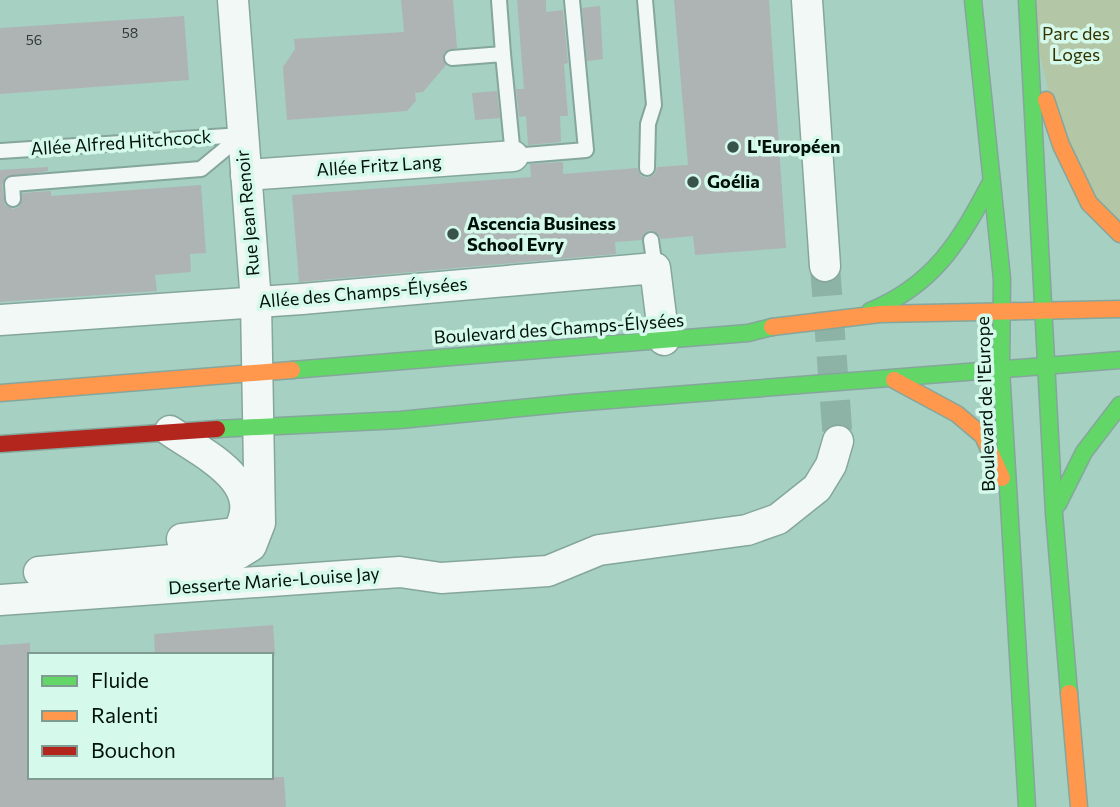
<svg xmlns="http://www.w3.org/2000/svg" width="1120" height="807" font-family="Commissioner,sans-serif">
  <rect width="100%" height="100%" fill="#a6d0c2"/>
  <polygon fill="#b3c7a7" points="1027,0 1120,0 1120,234 1061,145"/>
  <g fill="#aeb4b4">
    <polygon points="401,0 453,0 457,48 444,53 446,65 423,92 415,93 416,101 407,111 287,120 283,67 295,49 294,39 404,32"/>
    <polygon points="517,0 546,0 546,12 563,10 568,63 564,64 568,116 560,116 561,142 528,145 526,116 519,117 516,89 524,89"/>
    <polygon points="674,0 769,0 786,248 695,255 693,236 661,239 658,234 650,230 645,233 642,240 615,242 616,254 299,282 292,195 531,177 530,164 563,162 563,174 637,168 641,176 647,178 655,174 657,167 688,165"/>
    <polygon points="600,6 603,59 587,61 582,8"/>
    <polygon points="184,16 189,80 0,94 0,28"/>
    <polygon points="497,91 500,118 475,120 472,93"/>
    <polygon points="48,167 48,171 6,177 2,185 5,205 13,209 19,207 22,193 51,191 51,196 201,185 206,253 190,254 191,272 155,275 157,291 0,302 0,170"/>
    <polygon points="273,625 275,655 155,655 154,634"/>
    <polygon points="30,643 30,777 284,777 286,807 0,807 0,645"/>
  </g>
  <g fill="none" stroke-linecap="round" stroke-linejoin="round">
    <polyline stroke="#8db3a6" stroke-width="30" stroke-dasharray="30 15" stroke-linecap="butt" points="825,266 838,441"/>
    <defs>
      <g id="lane">
        <polyline points="499,0 503,54"/>
        <polyline points="645,0 654,105 648,124 647,168"/>
        <polyline points="452,58 503,54 513,156 586,150 572,0"/>
        <polyline points="1,151 242,135"/>
        <polyline points="13,199 12,184 201,169 242,135"/>
        <polyline points="651,240 655,268"/>
      </g>
      <g id="street">
        <polyline points="807,0 825,266"/>
        <polyline points="246,175 513,156"/>
        <polyline points="0,320 302,299 655,268 664,340"/>
        <path d="M 170,431 C 205,455 268,483 237,533 L 182,539"/>
        <polyline points="39,572 238,554 251,546 260,523 256,302 233,0"/>
        <polyline points="0,600 400,572 441,578 548,571 599,550 747,530 778,519 817,488 831,465 838,441"/>
      </g>
      <g id="fast">
        <polyline points="973,0 1002,279 1001,369 1027,807"/>
        <polyline points="1027,0 1054,513 1069,693"/>
        <path d="M 870,311 C 934,285 960,241 991,182"/>
        <polyline points="292,370 748,333 772,327"/>
        <polyline points="217,429 400,420 572,403 1120,360"/>
        <polyline points="1058,504 1084,452 1120,405"/>
      </g>
      <g id="slow">
        <polyline points="1046,100 1061,145 1089,203 1120,234"/>
        <polyline points="772,327 880,314 1120,309"/>
        <polyline points="894,380 957,414 983,436 1002,478"/>
        <polyline points="0,393 292,370"/>
        <polyline points="1069,693 1079,807"/>
      </g>
      <polyline id="jam" points="0,444 217,429"/>
    </defs>
    <use href="#lane" stroke="#85a69c" stroke-width="18"/>
    <use href="#street" stroke="#85a69c" stroke-width="33"/>
    <use href="#fast" stroke="#85a69c" stroke-width="19"/>
    <use href="#slow" stroke="#85a69c" stroke-width="19"/>
    <use href="#jam" stroke="#85a69c" stroke-width="19"/>
    <use href="#lane" stroke="#f2f8f6" stroke-width="14"/>
    <use href="#street" stroke="#f2f8f6" stroke-width="30"/>
    <use href="#fast" stroke="#63d668" stroke-width="16"/>
    <use href="#slow" stroke="#ff974d" stroke-width="16"/>
    <use href="#jam" stroke="#b3261e" stroke-width="16"/>
  </g>
  <g fill="#3a534a" stroke="#d5faec" stroke-width="2.5">
    <circle cx="733" cy="147" r="7"/>
    <circle cx="693" cy="182" r="7"/>
    <circle cx="453" cy="234" r="7"/>
  </g>
  <g text-anchor="middle" stroke-width="7" stroke-linejoin="round" paint-order="stroke">
    <g font-size="14" fill="#2c3934">
      <text x="130" y="38">58</text>
      <text x="34" y="45">56</text>
    </g>
    <g font-size="18" fill="#353400" stroke="#d5faec">
      <text x="1076" y="40">Parc des<tspan x="1076" dy="21">Loges</tspan></text>
    </g>
    <g font-size="18" fill="#00100a" stroke="#d5faec">
      <text transform="translate(121 143) rotate(-4)" y="6">Allée Alfred Hitchcock</text>
      <text transform="translate(379 166) rotate(-4)" y="6">Allée Fritz Lang</text>
      <text transform="translate(248 213) rotate(-95)" y="6">Rue Jean Renoir</text>
      <text transform="translate(363 293) rotate(-5)" y="6">Allée des Champs-Élysées</text>
      <text transform="translate(559 329) rotate(-4)" y="6">Boulevard des Champs-Élysées</text>
      <text transform="translate(986 404) rotate(-92)" y="6">Boulevard de l'Europe</text>
      <text transform="translate(274 581) rotate(-4)" y="6">Desserte Marie-Louise Jay</text>
    </g>
    <g font-size="18" font-weight="bold" fill="#00100a" stroke="#d5faec" text-anchor="start">
      <text x="747" y="153">L'Européen</text>
      <text x="707" y="188">Goélia</text>
      <text x="467" y="230">Ascencia Business<tspan x="467" dy="21">School Evry</tspan></text>
    </g>
  </g>
  <rect x="28" y="653" width="245" height="126" fill="#d5faec" stroke="#809c92" stroke-width="2"/>
  <rect x="42" y="676" width="35" height="10" fill="#63d668" stroke="#809c92" stroke-width="2"/>
  <text x="91" y="688" font-size="21" fill="#00100a">Fluide</text>
  <rect x="42" y="711" width="35" height="10" fill="#ff974d" stroke="#809c92" stroke-width="2"/>
  <text x="91" y="723" font-size="21" fill="#00100a">Ralenti</text>
  <rect x="42" y="746" width="35" height="10" fill="#b3261e" stroke="#809c92" stroke-width="2"/>
  <text x="91" y="758" font-size="21" fill="#00100a">Bouchon</text>
</svg>
